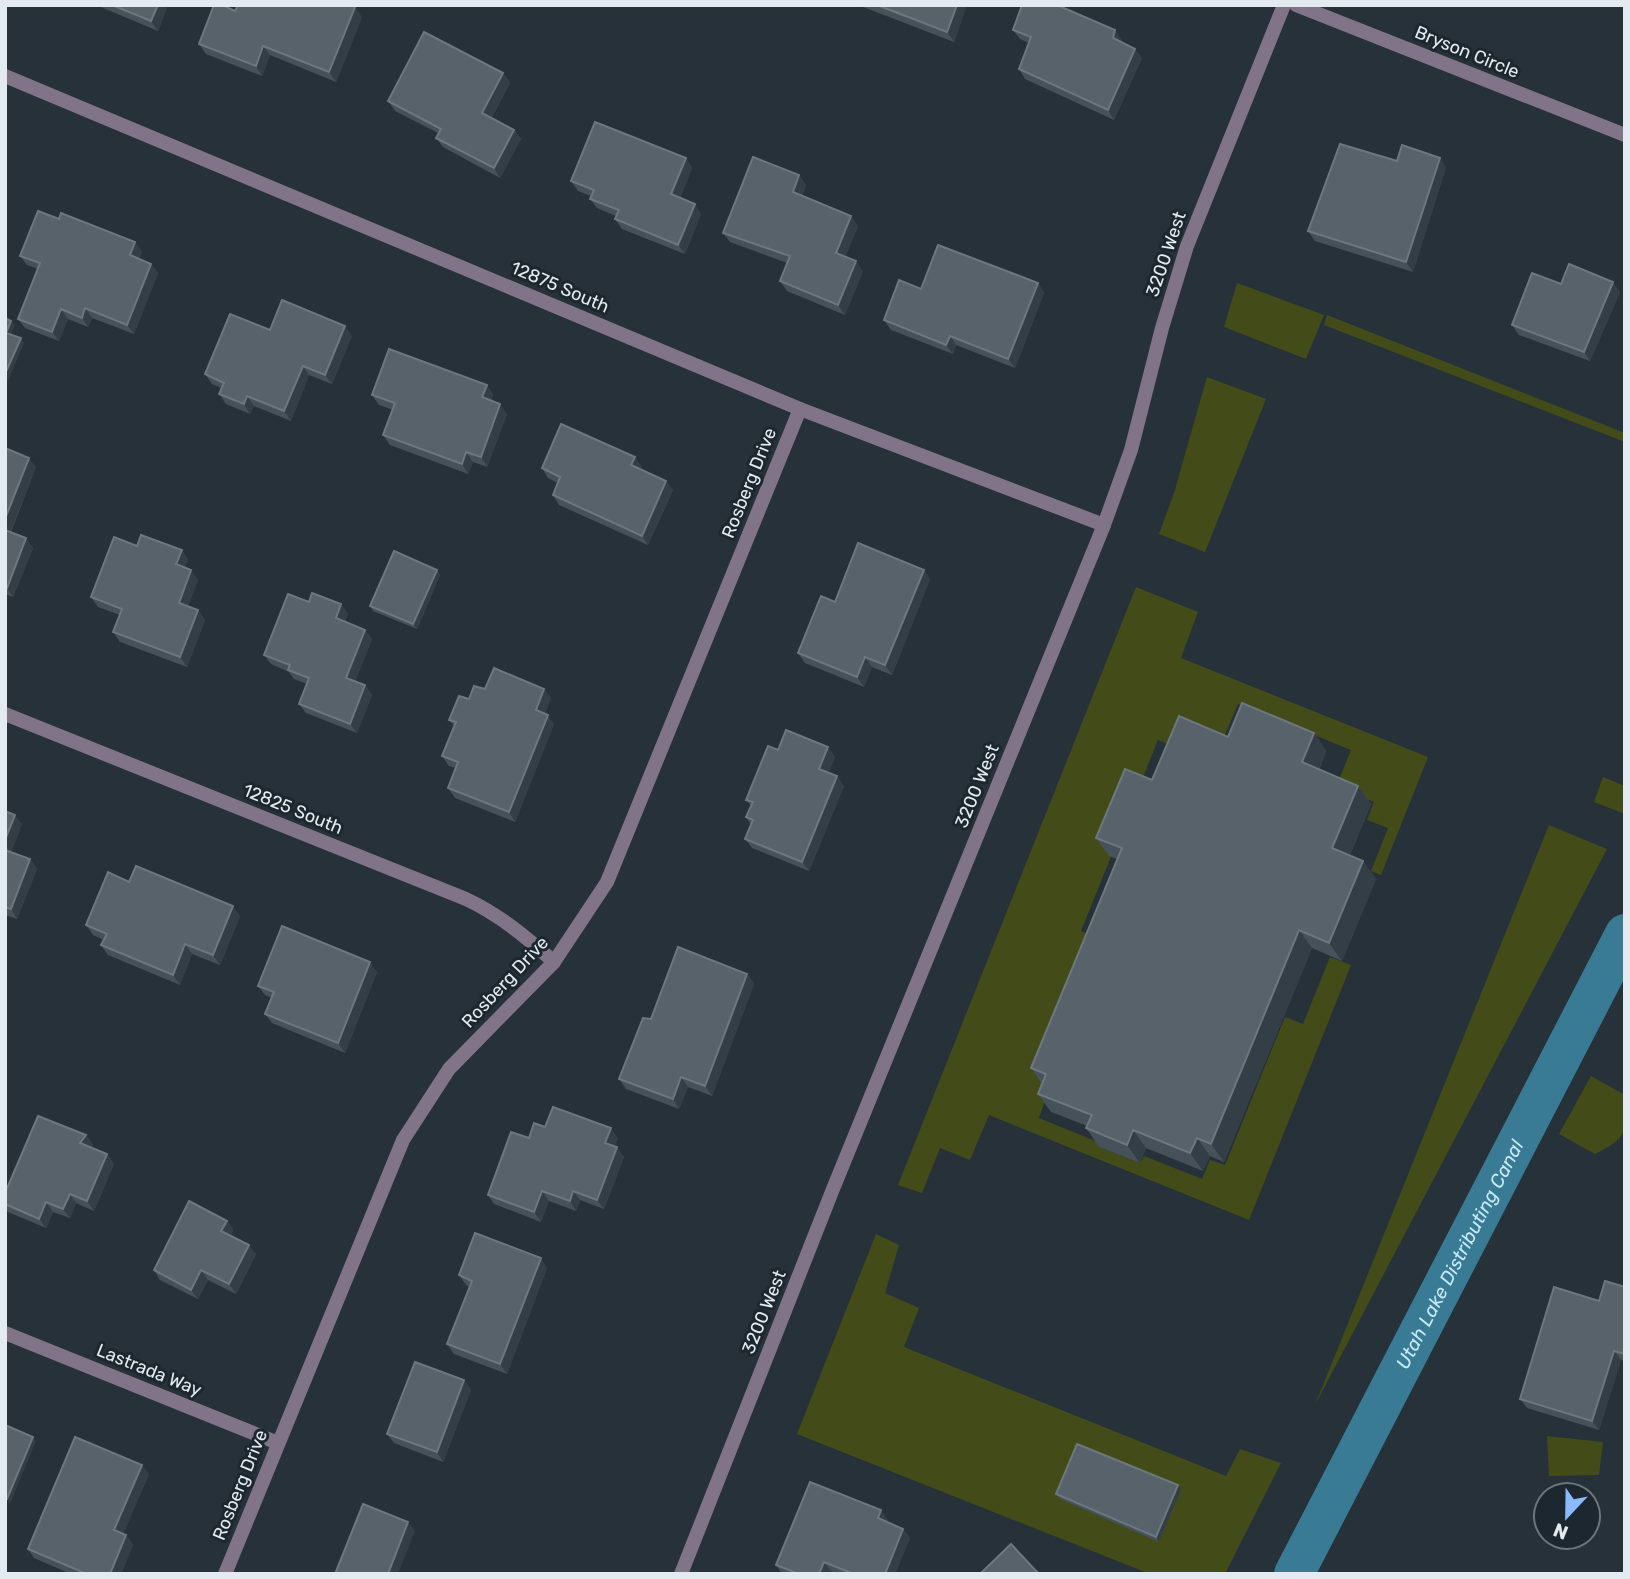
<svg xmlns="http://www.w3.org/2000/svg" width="1630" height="1579" font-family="Rubik,sans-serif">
  <rect width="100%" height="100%" fill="#263139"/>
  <g fill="#434c18">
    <polygon points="1237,283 1324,315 1306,359 1224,327"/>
    <polygon points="1327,315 1625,433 1625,442 1324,325"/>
    <polygon points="1207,377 1266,399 1205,552 1159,534 1174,493"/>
    <polygon points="1136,587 1198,612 1181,658 1428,757 1381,875 1371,871 1388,828 1367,820 1374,802 1336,787 1351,750 1238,704 1222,742 1180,749 1158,740 1081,931 1101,940 1039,1118 1100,1143 1099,1147 1140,1163 1144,1156 1202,1179 1210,1160 1225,1165 1285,1017 1303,1024 1330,957 1351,965 1249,1220 989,1115 970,1160 940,1148 922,1193 898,1185"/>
    <polygon points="1603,777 1625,786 1625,814 1594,802"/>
    <polygon points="1549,825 1607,849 1315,1405"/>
    <path d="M 1591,1076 L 1625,1095 C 1625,1132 1630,1137 1595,1154 L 1559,1134 Z"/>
    <polygon points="876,1234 899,1245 885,1293 919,1308 904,1347 1226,1476 1240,1449 1281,1463 1225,1574 1150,1574 797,1434"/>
    <polygon points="1547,1436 1603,1442 1599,1475 1549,1476"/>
  </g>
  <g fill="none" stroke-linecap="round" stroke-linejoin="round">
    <path stroke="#397a94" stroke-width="40" id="s1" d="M 1294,1574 L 1625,934"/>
    <g stroke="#827488" stroke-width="14">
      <polyline points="1296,5 1625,135"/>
      <polyline points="5,76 800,409 1104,525"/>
      <path d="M 5,714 L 466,899 C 500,915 526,937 554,962"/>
      <polyline points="5,1333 278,1443"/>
      <polyline points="225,1574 403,1140 449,1069 554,962 607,882 800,409"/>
      <polyline points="681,1574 833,1189 1104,525 1131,450 1162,328 1187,246 1284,5"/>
    </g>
  </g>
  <g fill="#475159">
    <polygon points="96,5 168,5 158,31"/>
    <polygon points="858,5 967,5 954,42"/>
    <polygon points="235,11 362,17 336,82 270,55 262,76 206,54 199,44"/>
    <polygon points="1013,30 1122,40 1121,42 1142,58 1114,120 1025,79 1019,69 1029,43 1020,39"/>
    <polygon points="503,73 510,83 492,117 514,130 521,139 500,178 443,147 436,138 438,133 395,111 388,101"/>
    <polygon points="686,158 692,168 680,198 701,214 685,254 622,229 615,219 616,216 597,208 590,199 591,196 578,191 571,181"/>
    <polygon points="1397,161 1446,167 1413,272 1315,241 1308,231"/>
    <polygon points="799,175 806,185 802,196 851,216 858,226 845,257 863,271 845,315 787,291 780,281 787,263 730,242 723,233"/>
    <polygon points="142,251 139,259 151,264 158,273 134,334 92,318 88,327 68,319 59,341 25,328 18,319 38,269 27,265 20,256"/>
    <polygon points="1038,283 1044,293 1015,368 956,345 953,354 891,330 884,320 921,289"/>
    <polygon points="1561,284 1620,292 1590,361 1519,335 1512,325"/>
    <polygon points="270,330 352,336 332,384 309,375 291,421 254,406 250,414 226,404 219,394 221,388 212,384 205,374"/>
    <polygon points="487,385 493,395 491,401 507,414 487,467 473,462 468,474 390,445 383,435 393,410 379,405 372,395"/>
    <polygon points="5,448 36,467 11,532 33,548 13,597 5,594"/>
    <polygon points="642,467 640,470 673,490 648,545 559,505 553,495 558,483 548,478 542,468"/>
    <polygon points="137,546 182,550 188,560 185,567 198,580 188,606 198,610 205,620 187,667 120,642 113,632 120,615 98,607 91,597"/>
    <polygon points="437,570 440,575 417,629 373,611 370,606"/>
    <polygon points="930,579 892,675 872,667 864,687 805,663 798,653 835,602"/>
    <polygon points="309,602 341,604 348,614 345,622 365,630 372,639 355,681 365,685 372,695 357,733 306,713 299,704 307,684 294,679 289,672 271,664 264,655"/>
    <polygon points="485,689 544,689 551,698 545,713 554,724 515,822 455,798 448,788 456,768 449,766 442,756 454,726 449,720"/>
    <polygon points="1314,733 1326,751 1319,770 1358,786 1371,804 1350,855 1363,861 1376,879 1342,961 1312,948 1224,1162 1210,1156 1203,1171 1146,1148 1140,1163 1099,1147 1086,1128 1087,1126 1051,1112 1038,1094 1042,1084 1031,1068 1117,859 1109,856 1096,838 1228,737"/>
    <polygon points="778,750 835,757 828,773 844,786 809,871 752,848 745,839 751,825 746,817 751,806 746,800"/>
    <polygon points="5,811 22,824 11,852 30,859 37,869 17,919 5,915"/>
    <polygon points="240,916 220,965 192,954 180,985 108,955 101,945 104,940 93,935 86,925"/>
    <polygon points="377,972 345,1053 272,1023 265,1014 272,998 265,995 258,986"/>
    <polygon points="747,974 754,984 712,1096 688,1087 679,1109 626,1089 619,1079 651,1019"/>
    <polygon points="545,1127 618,1138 614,1147 624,1157 604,1209 580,1200 576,1211 549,1201 541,1222 494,1204 488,1195 529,1138"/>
    <polygon points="86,1135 93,1145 91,1147 107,1154 114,1164 94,1211 76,1203 70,1218 53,1212 46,1228 8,1212 5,1208 5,1193"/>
    <polygon points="227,1221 233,1230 231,1235 256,1254 236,1294 208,1280 198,1299 160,1280 154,1270"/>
    <polygon points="547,1268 507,1374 454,1354 447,1344 469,1287 466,1285 459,1275"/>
    <polygon points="1625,1287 1625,1361 1621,1360 1599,1430 1527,1408 1520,1399 1599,1301"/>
    <polygon points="464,1380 471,1390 443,1462 394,1443 387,1434"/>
    <polygon points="149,1474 123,1534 126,1535 133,1545 121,1574 71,1574 34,1558 28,1549"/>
    <polygon points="1181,1490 1159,1542 1060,1499 1056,1494"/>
    <polygon points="888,1520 887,1522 903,1529 910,1538 895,1574 837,1574 831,1571 830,1574 782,1574 776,1565"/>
  </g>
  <g fill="#333e46">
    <polygon points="158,5 168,5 158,31 151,21"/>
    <polygon points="957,5 967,5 954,42 947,32"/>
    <polygon points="355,7 362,17 336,82 329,72"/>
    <polygon points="1115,30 1122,40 1119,48 1113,38"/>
    <polygon points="263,46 270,55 262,76 256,66"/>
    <polygon points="1135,49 1142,58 1114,120 1108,110"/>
    <polygon points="503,73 510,83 489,122 482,113"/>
    <polygon points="514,130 521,139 500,178 494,168"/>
    <polygon points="686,158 692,168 678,203 671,194"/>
    <polygon points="1440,158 1446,167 1413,272 1406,262"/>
    <polygon points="799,175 806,185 800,201 793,192"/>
    <polygon points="695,204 701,214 685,254 678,245"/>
    <polygon points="851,216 858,226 843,263 836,253"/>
    <polygon points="135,242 142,251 136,265 130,255"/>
    <polygon points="856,261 863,271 845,315 838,305"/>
    <polygon points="151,264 158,273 134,334 127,325"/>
    <polygon points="1613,282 1620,292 1590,361 1584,352"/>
    <polygon points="1038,283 1044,293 1015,368 1008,359"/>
    <polygon points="85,308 92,318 88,327 82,318"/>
    <polygon points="61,309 68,319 59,341 52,332"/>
    <polygon points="11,321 15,325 10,338 6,333"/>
    <polygon points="345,326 352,336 332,384 325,375"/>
    <polygon points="950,336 956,345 953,354 946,345"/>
    <polygon points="21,338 24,343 8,381 5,378 5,374"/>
    <polygon points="303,366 309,375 291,421 284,411"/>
    <polygon points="487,385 493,395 489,407 482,397"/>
    <polygon points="247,396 254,406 250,414 244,404"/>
    <polygon points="500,404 507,414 487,467 481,457"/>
    <polygon points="466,452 473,462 468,474 462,464"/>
    <polygon points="635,457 642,467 638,475 631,465"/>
    <polygon points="29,458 36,467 8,538 5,533 5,519"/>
    <polygon points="666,481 673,490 648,545 642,536"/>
    <polygon points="26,538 33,548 13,597 7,588"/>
    <polygon points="182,550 188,560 183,573 176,564"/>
    <polygon points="191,570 198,580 186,612 179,603"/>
    <polygon points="437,570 440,575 417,629 413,624"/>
    <polygon points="924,570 930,579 892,675 885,665"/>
    <polygon points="341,604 348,614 342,628 336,618"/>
    <polygon points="198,610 205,620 187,667 180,657"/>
    <polygon points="365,630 372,639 353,688 346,678"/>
    <polygon points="865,657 872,667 864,687 857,677"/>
    <polygon points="365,685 372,695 357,733 350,724"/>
    <polygon points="544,689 551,698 542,719 536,710"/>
    <polygon points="548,715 554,724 515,822 509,812"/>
    <polygon points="1314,733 1326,751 1314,781 1302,762"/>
    <polygon points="828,747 835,757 826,779 819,769"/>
    <polygon points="837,776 844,786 809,871 802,862"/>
    <polygon points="1358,786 1371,804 1345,866 1332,848"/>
    <polygon points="15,815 22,824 9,858 5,853 5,840"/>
    <polygon points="30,859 37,869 17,919 11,909"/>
    <polygon points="1363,861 1376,879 1342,961 1329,943"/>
    <polygon points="233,906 240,916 220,965 213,955"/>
    <polygon points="1299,930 1312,948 1224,1162 1211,1144"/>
    <polygon points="185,944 192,954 180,985 173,975"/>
    <polygon points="370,962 377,972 345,1053 338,1043"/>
    <polygon points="747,974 754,984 712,1096 705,1086"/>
    <polygon points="681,1077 688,1087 679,1109 673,1099"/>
    <polygon points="611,1128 618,1138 612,1153 605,1143"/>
    <polygon points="1133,1130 1146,1148 1140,1163 1127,1145"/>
    <polygon points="86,1135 93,1145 87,1152 80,1143"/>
    <polygon points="1197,1138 1210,1156 1203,1171 1190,1153"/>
    <polygon points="617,1147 624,1157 604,1209 597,1200"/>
    <polygon points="107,1154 114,1164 94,1211 87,1201"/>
    <polygon points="542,1191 549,1201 541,1222 534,1212"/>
    <polygon points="573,1191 580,1200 576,1211 570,1201"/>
    <polygon points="70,1194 76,1203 70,1218 63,1209"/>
    <polygon points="46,1202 53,1212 46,1228 39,1219"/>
    <polygon points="227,1221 233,1230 228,1240 221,1231"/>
    <polygon points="249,1245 256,1254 236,1294 229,1284"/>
    <polygon points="541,1258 547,1268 507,1374 500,1364"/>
    <polygon points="201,1270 208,1280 198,1299 191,1290"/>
    <polygon points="1614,1351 1621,1360 1599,1430 1592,1421"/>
    <polygon points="464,1380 471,1390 443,1462 437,1452"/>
    <polygon points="33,1437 36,1441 10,1504 7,1499"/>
    <polygon points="142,1465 149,1474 121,1539 114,1530"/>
    <polygon points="1178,1485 1181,1490 1159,1542 1156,1537"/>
    <polygon points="881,1510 888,1520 885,1527 878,1518"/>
    <polygon points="408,1522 415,1531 398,1574 388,1574"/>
    <polygon points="903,1529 910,1538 895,1574 885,1574"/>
    <polygon points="126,1535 133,1545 121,1574 110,1574"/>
    <polygon points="824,1562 831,1571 830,1574 819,1574"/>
  </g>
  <g fill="#58626a" stroke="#6d777f" stroke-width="2">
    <polygon points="112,5 158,5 151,21"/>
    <polygon points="214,5 222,5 235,11 238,5 350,5 355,7 329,72 263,46 256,66 199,44"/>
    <polygon points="877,5 957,5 947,32"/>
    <polygon points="1022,5 1057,5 1115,30 1113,38 1135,49 1108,110 1019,69 1031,37 1013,30"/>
    <polygon points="424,32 503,73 482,113 514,130 494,168 436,138 441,129 388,101"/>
    <polygon points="595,122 686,158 671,194 695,204 678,245 615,219 619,210 590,199 594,190 571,181"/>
    <polygon points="1340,144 1397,161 1402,145 1440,158 1406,262 1308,231"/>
    <polygon points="753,157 799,175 793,192 851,216 836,253 856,261 838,305 780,281 790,256 723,233"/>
    <polygon points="38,211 59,219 61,213 135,242 130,255 151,264 127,325 85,308 82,318 61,309 52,332 18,319 40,263 20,256"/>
    <polygon points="938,245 1038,283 1008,359 950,336 946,345 884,320 899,280 921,289"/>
    <polygon points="1569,264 1613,282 1584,352 1512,325 1532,273 1561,284"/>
    <polygon points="282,300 345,326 325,375 303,366 284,411 247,396 244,404 219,394 224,383 205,374 230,314 270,330"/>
    <polygon points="5,318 11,321 6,333 21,338 5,374"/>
    <polygon points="389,349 487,385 482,397 500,404 481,457 466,452 462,464 383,435 395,403 372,395"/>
    <polygon points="561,424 635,457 631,465 666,481 642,536 553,495 560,477 542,468"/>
    <polygon points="5,448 29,458 5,519"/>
    <polygon points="5,530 26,538 7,588 5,587"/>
    <polygon points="141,535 182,550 176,564 191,570 179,603 198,610 180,657 113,632 122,609 91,597 114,537 137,546"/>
    <polygon points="858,543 924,570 885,665 865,657 857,677 798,653 821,596 835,602"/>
    <polygon points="394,551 437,570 413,624 370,606"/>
    <polygon points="312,593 341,604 336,618 365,630 346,678 365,685 350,724 299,704 309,678 288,670 290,665 264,655 288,594 309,602"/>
    <polygon points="494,668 544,689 536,710 548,715 509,812 448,788 458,762 442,756 456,722 449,720 459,696 469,699 474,686 485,689"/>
    <polygon points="1242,703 1314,733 1302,762 1358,786 1332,848 1363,861 1329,943 1299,930 1211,1144 1197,1138 1190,1153 1133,1130 1127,1145 1086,1128 1092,1115 1038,1094 1046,1074 1031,1068 1122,848 1096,838 1125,769 1152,780 1179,716 1228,737"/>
    <polygon points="786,730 828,747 819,769 837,776 802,862 745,839 753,820 746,817 753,802 746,800 768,746 778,750"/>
    <polygon points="5,811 15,815 5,840"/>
    <polygon points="5,850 30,859 11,909 5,907"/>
    <polygon points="136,866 233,906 213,955 185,944 173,975 101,945 107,934 86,925 108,872 129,882"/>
    <polygon points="282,926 370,962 338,1043 265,1014 274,992 258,986"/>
    <polygon points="678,947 747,974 705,1086 681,1077 673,1099 619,1079 643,1018 651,1019"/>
    <polygon points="553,1107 611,1128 605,1143 617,1147 597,1200 573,1191 570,1201 542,1191 534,1212 488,1195 511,1132 529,1138 534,1123 545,1127"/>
    <polygon points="38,1116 86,1135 80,1143 107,1154 87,1201 70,1194 63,1209 46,1202 39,1219 5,1204 5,1193"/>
    <polygon points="189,1201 227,1221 221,1231 249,1245 229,1284 201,1270 191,1290 154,1270"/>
    <polygon points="475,1233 541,1258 500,1364 447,1344 472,1281 459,1275"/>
    <polygon points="1605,1281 1625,1287 1625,1354 1614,1351 1592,1421 1520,1399 1554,1287 1599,1301"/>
    <polygon points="415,1362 464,1380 437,1452 387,1434"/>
    <polygon points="5,1425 33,1437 7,1499 5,1498"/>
    <polygon points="75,1437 142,1465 114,1530 126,1535 110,1574 87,1574 28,1549"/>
    <polygon points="1077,1444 1178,1485 1156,1537 1056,1494"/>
    <polygon points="810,1482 881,1510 878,1518 903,1529 885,1574 848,1574 849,1572 824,1562 819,1574 799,1574 776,1565"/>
    <polygon points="363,1504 408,1522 388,1574 335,1574"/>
    <polygon points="1011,1544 1039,1574 980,1574"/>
  </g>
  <g text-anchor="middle" stroke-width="6" stroke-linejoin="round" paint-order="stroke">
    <g font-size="18" fill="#e3eaf0" stroke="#1d272f">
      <text transform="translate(1467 52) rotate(22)" y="6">Bryson Circle</text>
      <text transform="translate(1166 254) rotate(-71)" y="6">3200 West</text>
      <text transform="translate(560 287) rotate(23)" y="6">12875 South</text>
      <text transform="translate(749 483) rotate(-68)" y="6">Rosberg Drive</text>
      <text transform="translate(977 786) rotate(-68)" y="6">3200 West</text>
      <text transform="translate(293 809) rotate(22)" y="6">12825 South</text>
      <text transform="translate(505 982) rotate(-47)" y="6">Rosberg Drive</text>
      <text transform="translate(764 1312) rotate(-68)" y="6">3200 West</text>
      <text transform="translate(149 1370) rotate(22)" y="6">Lastrada Way</text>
      <text transform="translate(240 1485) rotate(-68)" y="6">Rosberg Drive</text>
    </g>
    <g font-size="19" font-style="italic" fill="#c6eafa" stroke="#1d272f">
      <text dy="7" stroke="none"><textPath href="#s1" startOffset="360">Utah Lake Distributing Canal</textPath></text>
    </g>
  </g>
  <rect width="1630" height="1579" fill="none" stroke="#e3eaf0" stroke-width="14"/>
  <g transform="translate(1567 1516) rotate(202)"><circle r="33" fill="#1d272f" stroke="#6c757c" stroke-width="2"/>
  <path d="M0-5L12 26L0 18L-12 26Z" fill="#8abafc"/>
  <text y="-10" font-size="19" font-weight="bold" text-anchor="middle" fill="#e3eaf0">N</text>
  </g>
</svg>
